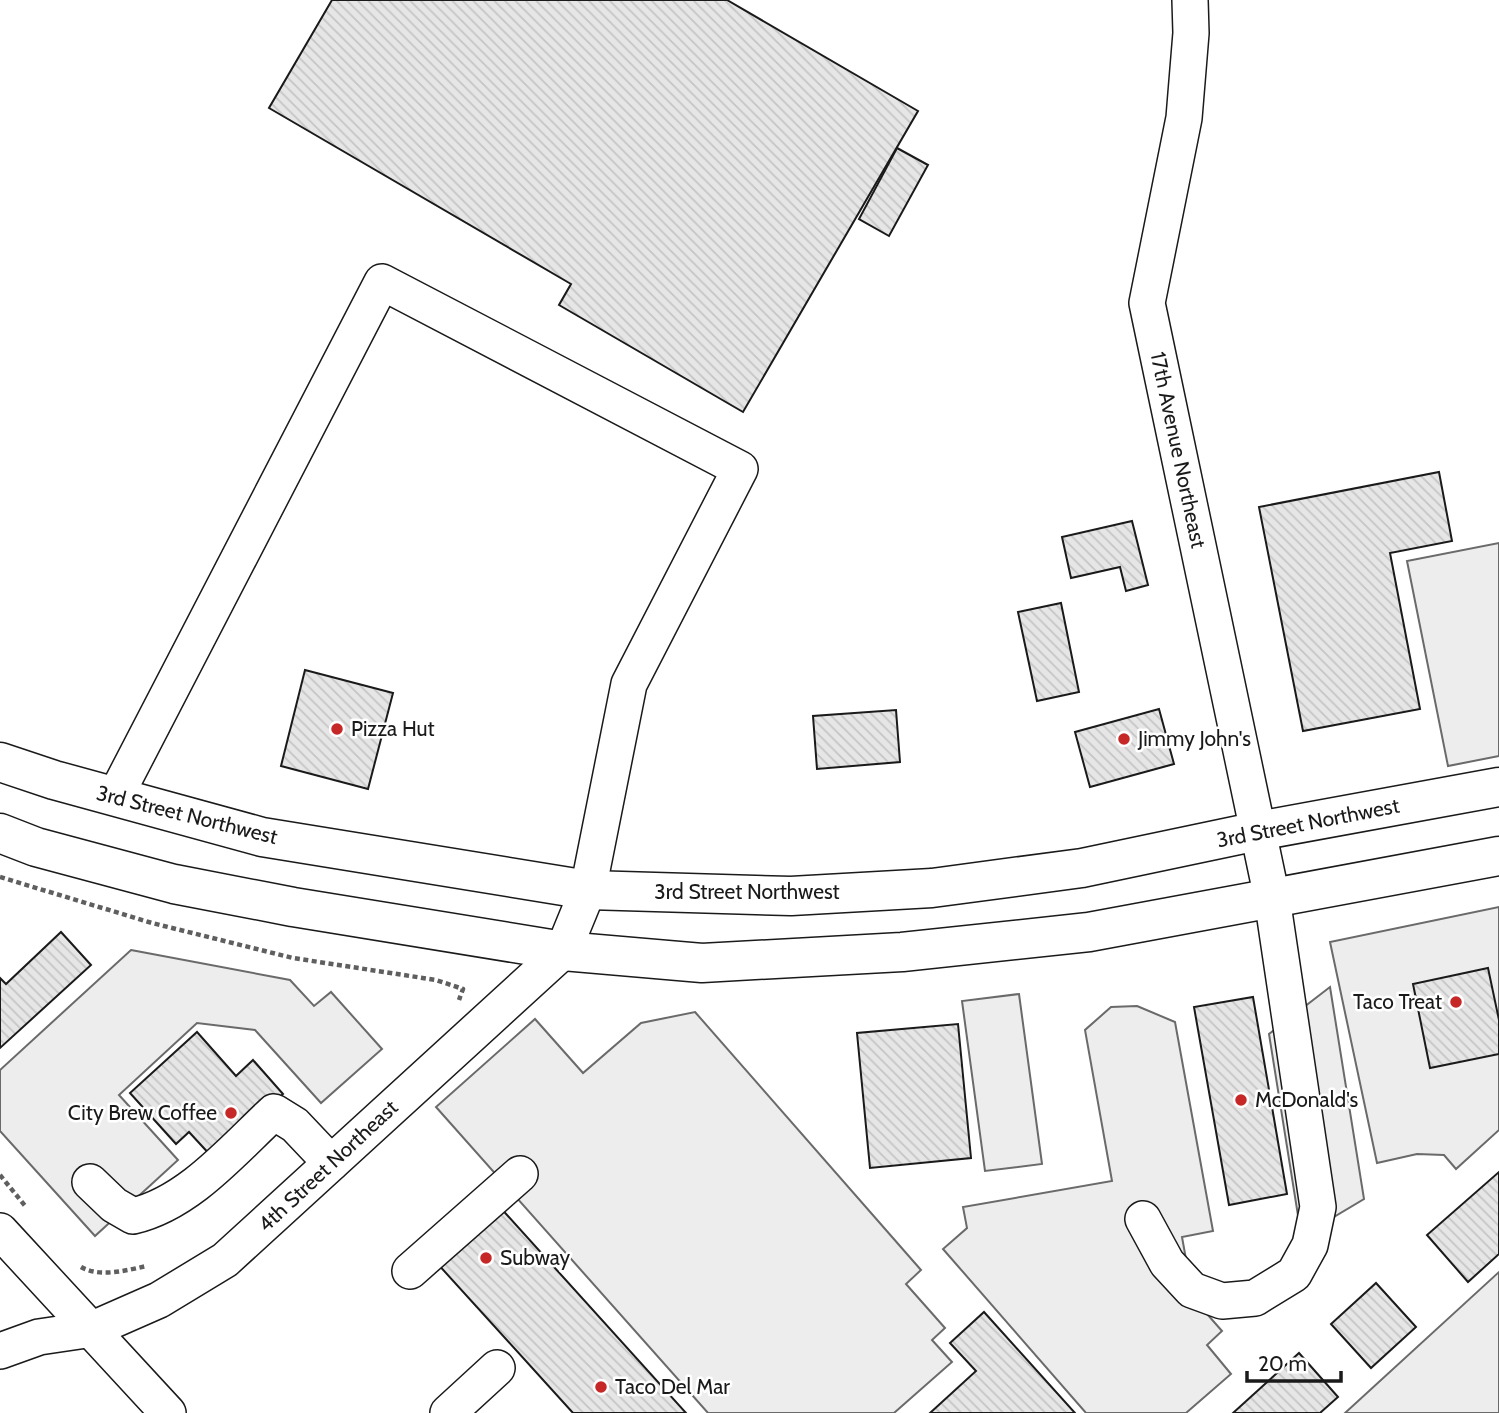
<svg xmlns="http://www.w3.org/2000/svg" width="1499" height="1413" font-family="Cabin,sans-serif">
  <defs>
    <pattern id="building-back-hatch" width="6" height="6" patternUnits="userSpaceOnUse" patternTransform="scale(1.75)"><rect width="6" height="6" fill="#e6e6e6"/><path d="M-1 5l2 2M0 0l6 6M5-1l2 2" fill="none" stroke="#c5c5c5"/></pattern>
  </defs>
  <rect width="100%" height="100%" fill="#fff"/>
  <g fill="#ededed" stroke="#6a6a6a" stroke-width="2">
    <polygon points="1499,543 1499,756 1448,766 1407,561"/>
    <polygon points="1499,907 1499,1130 1456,1169 1444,1155 1417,1154 1377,1163 1330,942"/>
    <polygon points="131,950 290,980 314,1006 331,992 382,1049 321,1103 255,1030 197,1023 119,1095 178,1160 95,1236 0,1131 0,1070"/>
    <polygon points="1330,987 1364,1199 1322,1224 1300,1228 1269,1034"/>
    <polygon points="1019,994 1042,1164 985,1171 962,1001"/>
    <polygon points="1137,1006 1175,1022 1213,1231 1182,1237 1193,1298 1222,1331 1207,1345 1231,1374 1186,1413 1086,1413 943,1249 967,1228 963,1207 1112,1181 1085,1030 1111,1007"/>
    <polygon points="695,1012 921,1270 906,1284 945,1328 932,1340 952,1362 894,1413 708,1413 436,1107 535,1019 583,1073 641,1023"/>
    <polygon points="1499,1272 1499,1413 1345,1413"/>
  </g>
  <g fill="url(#building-back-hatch)" stroke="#1a1a1a" stroke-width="2">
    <polygon points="332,0 727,0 918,111 743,412 559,305 571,284 269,108"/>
    <polygon points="897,148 928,165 889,236 859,219"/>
    <polygon points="1439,472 1452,541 1390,553 1420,709 1303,731 1259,507"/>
    <polygon points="1132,521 1148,585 1126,591 1120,567 1071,578 1062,537"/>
    <polygon points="1061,603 1079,692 1037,701 1018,612"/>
    <polygon points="305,670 393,693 368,789 281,766"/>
    <polygon points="1159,709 1174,764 1090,787 1075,732"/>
    <polygon points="896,710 900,762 817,769 813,716"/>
    <polygon points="61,932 91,965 0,1048 0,978 6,984"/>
    <polygon points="1488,968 1499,1020 1499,1054 1430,1068 1413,984"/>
    <polygon points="1253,997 1287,1194 1229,1205 1194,1007"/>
    <polygon points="958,1024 971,1158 870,1168 857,1033"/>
    <polygon points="197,1032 236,1076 253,1060 283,1094 213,1158 189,1132 176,1144 130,1093"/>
    <polygon points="1499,1172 1499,1254 1468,1282 1427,1235"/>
    <polygon points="498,1205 686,1413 573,1413 436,1262"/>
    <polygon points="1376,1283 1416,1327 1371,1368 1331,1324"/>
    <polygon points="984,1312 1075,1413 930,1413 976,1371 950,1343"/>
    <polygon points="1299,1353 1338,1397 1320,1413 1233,1413"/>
  </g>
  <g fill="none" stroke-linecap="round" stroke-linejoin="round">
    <defs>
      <g id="minor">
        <path d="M 90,1182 L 114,1205 L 133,1216 C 189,1203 233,1150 274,1112 L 295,1125 L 331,1163"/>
        <polyline points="1143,1219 1167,1263 1192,1290 1222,1301 1255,1298 1294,1274 1310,1245 1318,1207 1272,898 1147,303 1184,118 1191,33 1190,0"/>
        <polyline points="0,1231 168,1413"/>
        <polyline points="410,1271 520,1174"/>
        <polyline points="0,1351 39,1337 93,1329 159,1300 225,1260 563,951 588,890 629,684 740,469 382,282 115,797"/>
        <polyline points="448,1413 497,1368"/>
      </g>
      <g id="highway">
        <polyline points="0,762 54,780 262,837 588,890 791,896 932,888 1082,868 1258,831 1499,787"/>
        <polyline points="0,833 36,847 174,884 293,907 563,951 702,963 902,952 1089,932 1499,856"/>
      </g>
    </defs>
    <use href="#minor" stroke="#1a1a1a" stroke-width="38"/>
    <use href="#highway" stroke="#1a1a1a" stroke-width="41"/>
    <g stroke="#5f5f5f" stroke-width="4.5" stroke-dasharray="5 3.5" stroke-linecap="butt">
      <polyline points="0,877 152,923 293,958 436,980 463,989 459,1000"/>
      <polyline points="0,1175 26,1207"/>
      <path d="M 81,1267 C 100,1278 127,1270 147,1266"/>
    </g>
    <use href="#minor" stroke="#fff" stroke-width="35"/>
    <use href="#highway" stroke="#fff" stroke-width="38"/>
  </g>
  <g fill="#c62828" stroke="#fff" stroke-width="2.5">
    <circle cx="337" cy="729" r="7"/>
    <circle cx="1124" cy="739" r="7"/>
    <circle cx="1456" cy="1002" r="7"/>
    <circle cx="1241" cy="1100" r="7"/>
    <circle cx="231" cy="1113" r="7"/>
    <circle cx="486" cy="1258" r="7"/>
    <circle cx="601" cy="1387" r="7"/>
  </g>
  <g text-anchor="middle" stroke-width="5" stroke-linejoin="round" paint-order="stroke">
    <g font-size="21" fill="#1a1a1a" stroke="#fff">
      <text transform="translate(1178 450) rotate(78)" y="7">17th Avenue Northeast</text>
      <text transform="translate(187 815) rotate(14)" y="7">3rd Street Northwest</text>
      <text transform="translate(1308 823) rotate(-11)" y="7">3rd Street Northwest</text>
      <text x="747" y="899">3rd Street Northwest</text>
      <text transform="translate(328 1166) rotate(-43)" y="7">4th Street Northeast</text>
    </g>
    <g font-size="21" fill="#1a1a1a" stroke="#fff" text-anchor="start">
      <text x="351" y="736">Pizza Hut</text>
      <text x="1138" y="746">Jimmy John's</text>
      <text x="1442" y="1009" text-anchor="end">Taco Treat</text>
      <text x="1255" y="1107">McDonald's</text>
      <text x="217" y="1120" text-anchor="end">City Brew Coffee</text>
      <text x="500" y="1265">Subway</text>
      <text x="615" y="1394">Taco Del Mar</text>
    </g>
  </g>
  <path d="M1247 1371v10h94v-10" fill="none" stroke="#1a1a1a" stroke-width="3.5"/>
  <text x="1258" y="1371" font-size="21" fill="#1a1a1a" stroke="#ffffff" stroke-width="5" paint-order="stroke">20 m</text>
</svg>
